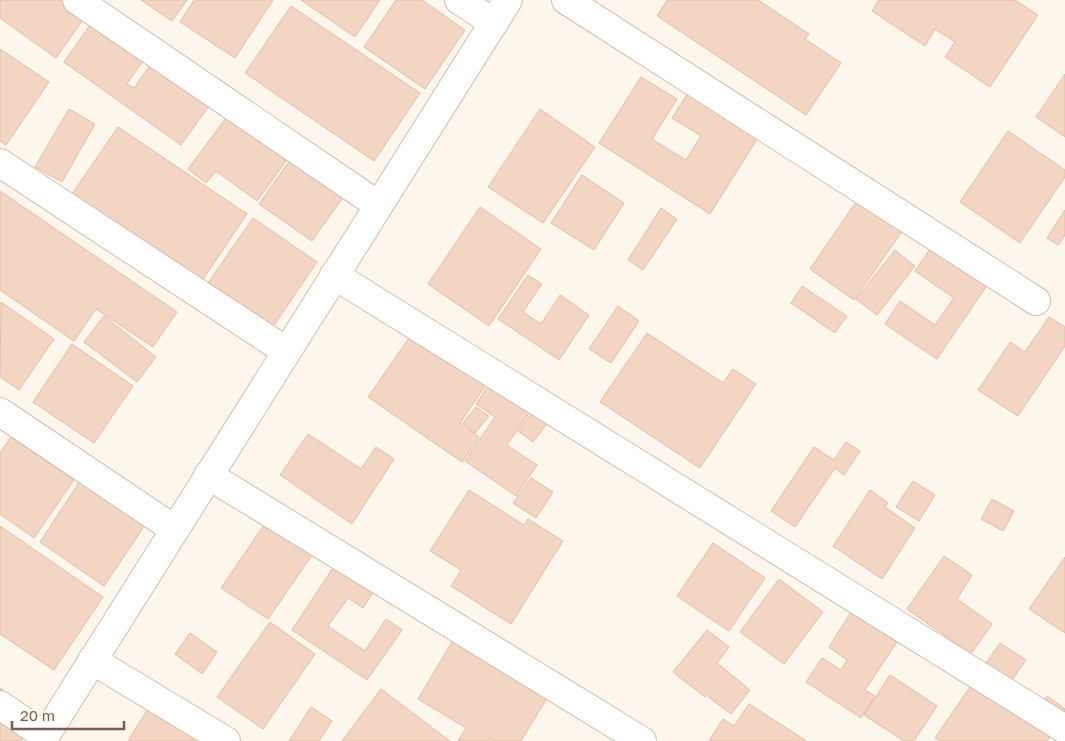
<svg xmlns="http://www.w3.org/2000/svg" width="1065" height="741" font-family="'Golos Text',sans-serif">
  <rect width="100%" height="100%" fill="#fdf6ec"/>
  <g fill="#f3d5c3" stroke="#e6bba3">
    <polygon points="0,0 68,0 87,14 56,58 0,18"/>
    <polygon points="141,0 187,0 172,21"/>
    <polygon points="194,0 273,0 235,58 180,22"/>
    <polygon points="301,0 380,0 355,37"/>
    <polygon points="396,0 422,0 465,30 425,89 364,47"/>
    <polygon points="667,0 758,0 809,34 805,39 841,63 806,115 657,16"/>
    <polygon points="879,0 1015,0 1038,15 990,87 945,57 955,42 935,29 925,46 872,11"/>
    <polygon points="291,6 420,93 374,161 245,73"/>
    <polygon points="95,18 147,55 127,84 134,88 153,61 211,103 181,145 64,62"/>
    <polygon points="0,49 49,82 6,145 0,141"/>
    <polygon points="1065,74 1065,137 1036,117"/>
    <polygon points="641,77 677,99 652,139 686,160 701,136 672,118 689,91 759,136 710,214 599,143"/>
    <polygon points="69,109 95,124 62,182 35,167"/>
    <polygon points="540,109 595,147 543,223 488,187"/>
    <polygon points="232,110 291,154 257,201 216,171 206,183 188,169"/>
    <polygon points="118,127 247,214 201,282 72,194"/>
    <polygon points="1008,131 1065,170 1065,177 1020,243 960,202"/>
    <polygon points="293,156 346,193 312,241 259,204"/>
    <polygon points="582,175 624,203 594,250 551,223"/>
    <polygon points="0,191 177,312 153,347 96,309 74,341 0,290"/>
    <polygon points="858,199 903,230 854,300 810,269"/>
    <polygon points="480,207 541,249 489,326 428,284"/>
    <polygon points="661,208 677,219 643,270 628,260"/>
    <polygon points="1065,210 1065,235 1058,245 1047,238"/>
    <polygon points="253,218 317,262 272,328 208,283"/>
    <polygon points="934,243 990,281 937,359 885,324 900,301 935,325 954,298 915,271"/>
    <polygon points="895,250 915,266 877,315 856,299"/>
    <polygon points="528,275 542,284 523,312 541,324 560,295 589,315 559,360 498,319"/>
    <polygon points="802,286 847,316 835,333 791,303"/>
    <polygon points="1,302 54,339 19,390 0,377"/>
    <polygon points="618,306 639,321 611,363 589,349"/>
    <polygon points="104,316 156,357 137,382 84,342"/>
    <polygon points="1049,317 1065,327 1065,346 1018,416 978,390 1010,342 1025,352"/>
    <polygon points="418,325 492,376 460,423 479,437 462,462 368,397"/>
    <polygon points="647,333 723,383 733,369 756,384 700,468 600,402"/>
    <polygon points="72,344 133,386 94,443 33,402"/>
    <polygon points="495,376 535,404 507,445 537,465 516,496 465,461 495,417 476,404"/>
    <polygon points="537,406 552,417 533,442 518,431"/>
    <polygon points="476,407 489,416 475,433 463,423"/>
    <polygon points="308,434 361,469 376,447 394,459 352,524 280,475"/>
    <polygon points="11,437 74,480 34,538 0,514 0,453"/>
    <polygon points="846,442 860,451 844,475 835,468 795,527 771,511 814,447 834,460"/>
    <polygon points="531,478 553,492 536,518 513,503"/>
    <polygon points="80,481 145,525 104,586 40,542"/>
    <polygon points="913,481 935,495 919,521 896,507"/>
    <polygon points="469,490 524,525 528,519 563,541 511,624 451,586 461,570 430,551"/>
    <polygon points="870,490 888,503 885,507 915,528 882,579 833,546"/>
    <polygon points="992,499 1014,511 1003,531 981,519"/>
    <polygon points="277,506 324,538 268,619 221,588"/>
    <polygon points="0,526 103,597 54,670 0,634"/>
    <polygon points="713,543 765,578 729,631 677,596"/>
    <polygon points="344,551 383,577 363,608 348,598 328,626 365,651 386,619 402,630 367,680 292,630"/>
    <polygon points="944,556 972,575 957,599 992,624 971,654 907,609"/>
    <polygon points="1065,557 1065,633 1029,609"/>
    <polygon points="779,579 823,612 784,664 740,632"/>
    <polygon points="853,609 899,639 865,690 875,696 861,718 806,682 822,658 841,670 847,660 829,647"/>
    <polygon points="270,622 315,654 263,729 217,697"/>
    <polygon points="464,622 558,680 521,741 494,741 490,739 489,741 458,741 466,728 418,699"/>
    <polygon points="707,630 729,647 717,663 750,690 731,714 706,695 705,697 673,672"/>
    <polygon points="190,633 217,652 202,674 175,654"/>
    <polygon points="1000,643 1026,660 1012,680 1043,701 1047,696 1065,709 1065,731 1056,728 1047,741 940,741 935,738"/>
    <polygon points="890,675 937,706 914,741 904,741 864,715"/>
    <polygon points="0,688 39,715 21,741 0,741"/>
    <polygon points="381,689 450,741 342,741"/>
    <polygon points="155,697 222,741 128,741"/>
    <polygon points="749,704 805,740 805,741 709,741 723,719 734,726"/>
    <polygon points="311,707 332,721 319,741 289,741"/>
  </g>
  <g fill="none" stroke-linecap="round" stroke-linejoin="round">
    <defs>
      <g id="minor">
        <polyline points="77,0 378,205"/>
        <polyline points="459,0 494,23"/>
        <polyline points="566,0 1036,301"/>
        <polyline points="0,163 286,351"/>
        <polyline points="334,275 1065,729"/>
        <polyline points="0,412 174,529"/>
        <polyline points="208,475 642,741"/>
        <polyline points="92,660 226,741"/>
        <polyline points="0,705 45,736"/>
      </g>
      <polyline id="tertiary" points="42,741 508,0"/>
    </defs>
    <use href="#minor" stroke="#d1beb0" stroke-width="30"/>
    <use href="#tertiary" stroke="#d1beb0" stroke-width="30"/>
    <use href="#minor" stroke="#fff" stroke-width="28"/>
    <use href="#tertiary" stroke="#fff" stroke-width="28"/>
  </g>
  <path d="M12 721v8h112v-8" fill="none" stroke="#7a5c4d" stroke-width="2.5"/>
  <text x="20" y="721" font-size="15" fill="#7a5c4d" stroke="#fffaf3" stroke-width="4" paint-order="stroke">20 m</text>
</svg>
